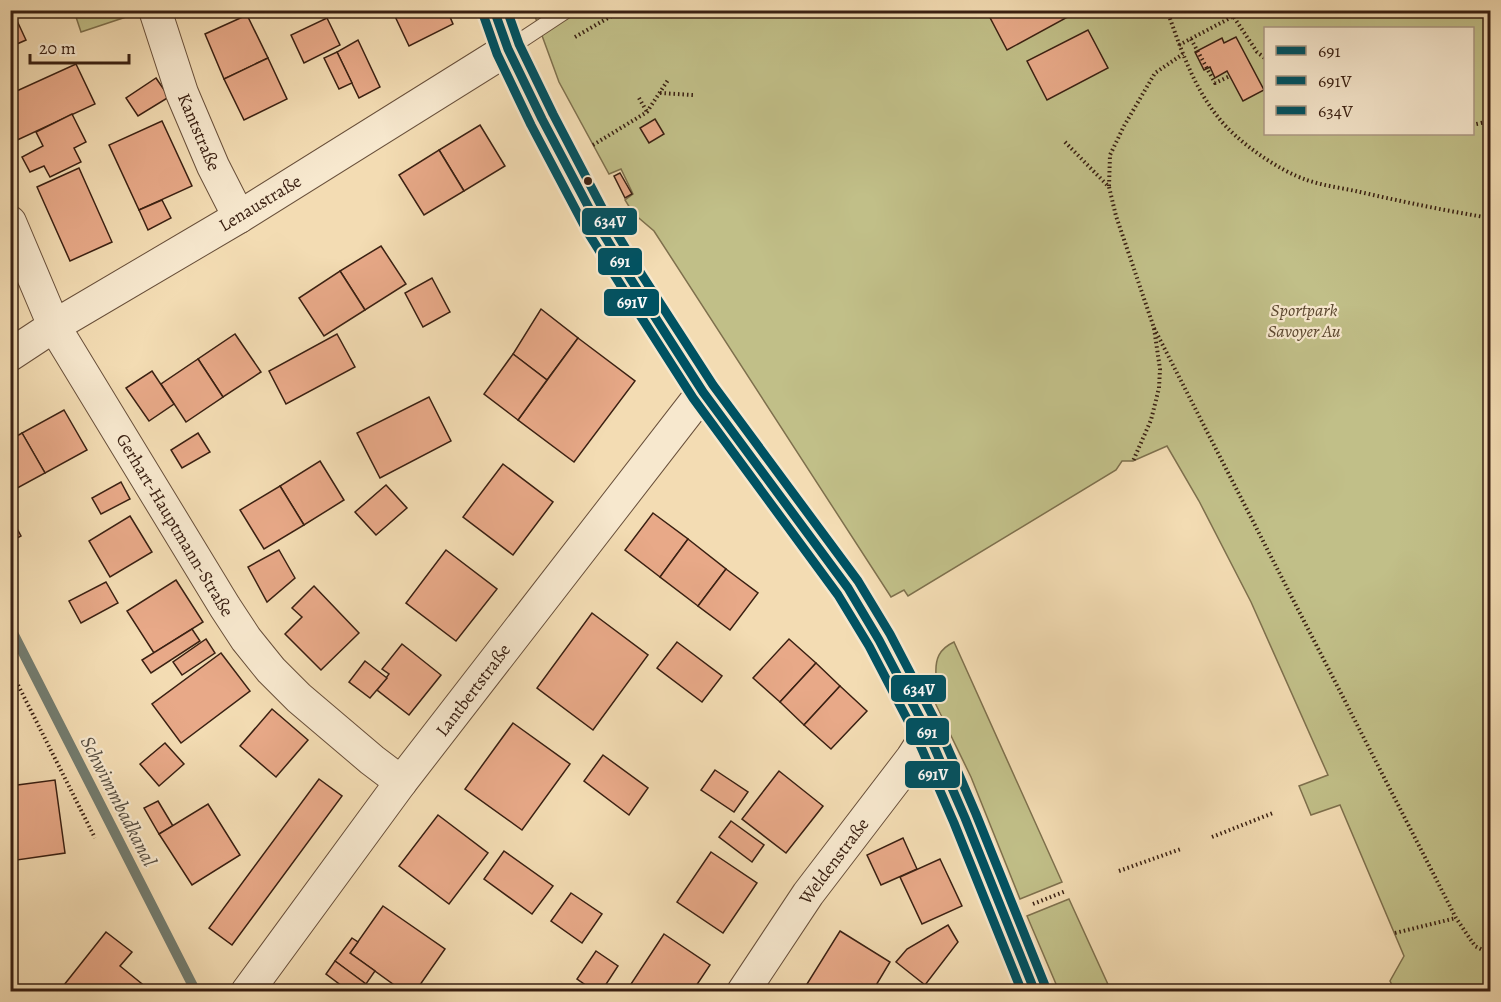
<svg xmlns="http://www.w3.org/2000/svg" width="1501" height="1002" font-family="Alegreya,serif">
  <rect width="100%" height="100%" fill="#f3dcb3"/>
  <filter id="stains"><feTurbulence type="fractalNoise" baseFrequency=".00333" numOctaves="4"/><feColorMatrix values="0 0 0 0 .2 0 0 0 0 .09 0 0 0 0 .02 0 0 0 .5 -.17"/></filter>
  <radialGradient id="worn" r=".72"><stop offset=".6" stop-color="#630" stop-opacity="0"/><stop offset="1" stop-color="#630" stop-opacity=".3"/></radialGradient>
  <g fill="#c1bf88" stroke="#7e704d" stroke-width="1.5" fill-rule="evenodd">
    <polygon points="140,10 141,12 81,32 74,11"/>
    <path d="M 533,11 L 1490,11 L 1490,991 L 1395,991 L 1390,981 L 1404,956 L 1340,805 L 1311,815 L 1299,786 L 1328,775 L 1251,602 L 1199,501 L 1167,446 L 1133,461 L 1122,461 L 1116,470 L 908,596 L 904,590 L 891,597 L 654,231 L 633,213 L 625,200 L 633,194 L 621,169 L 609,174 L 559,82 ZM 1266,28 L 1472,28 L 1472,134 L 1266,134 Z"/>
    <path d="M 954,642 L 1062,882 L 1020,899 L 971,777 L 924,680 L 936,675 C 935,659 939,649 954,642 Z"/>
    <polygon points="1069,899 1111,991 1059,991 1027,916"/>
  </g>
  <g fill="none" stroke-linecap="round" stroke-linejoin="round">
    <polyline stroke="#747d70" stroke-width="10" points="10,627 196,992"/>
  </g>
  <g fill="#e8a988" stroke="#3a2012" stroke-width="1.5">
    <polygon points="10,10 12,10 26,40 10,47"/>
    <polygon points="392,10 447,10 453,24 409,46"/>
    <polygon points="986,10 1073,10 1075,13 1007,50"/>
    <polygon points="247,15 268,58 224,79 205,34"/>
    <polygon points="327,18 340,45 304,63 291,35"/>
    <polygon points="1088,30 1108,68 1047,100 1027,61"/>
    <polygon points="1236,37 1264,90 1243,101 1227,71 1215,78 1210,67 1204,70 1195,52 1222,38 1224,43"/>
    <polygon points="358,40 380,87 359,98 337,52"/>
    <polygon points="337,52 352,83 339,89 324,58"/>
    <polygon points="268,58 287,99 244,120 224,79"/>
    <polygon points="76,64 95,104 13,142 10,136 10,94"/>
    <polygon points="156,78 169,97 138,116 126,98"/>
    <polygon points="72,114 86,142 74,148 81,162 50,177 44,166 30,172 22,157 43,146 36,132"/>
    <polygon points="655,119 664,134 649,143 640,128"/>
    <polygon points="162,121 192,186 139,210 109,145"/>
    <polygon points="480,125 505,166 464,191 439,150"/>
    <polygon points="439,150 464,191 424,215 399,175"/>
    <polygon points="79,168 112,242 70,261 37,187"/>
    <polygon points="620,173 632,194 625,198 614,176"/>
    <polygon points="162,200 171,218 148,230 139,210"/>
    <polygon points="381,246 406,284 365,310 340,271"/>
    <polygon points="18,263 27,280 10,289 10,267"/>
    <polygon points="340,271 365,310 324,336 299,298"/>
    <polygon points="432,278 450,312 423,327 405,293"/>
    <polygon points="541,309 578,338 547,380 513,354"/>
    <polygon points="235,334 261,372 223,397 198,359"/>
    <polygon points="337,334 355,367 286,404 269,371"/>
    <polygon points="578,338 635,381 574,462 518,420"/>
    <polygon points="513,354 547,380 518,420 484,394"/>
    <polygon points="198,359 223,397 186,422 161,384"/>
    <polygon points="152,371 174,404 149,421 126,388"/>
    <polygon points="429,397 451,441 380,478 357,433"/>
    <polygon points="64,410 87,450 45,473 22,433"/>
    <polygon points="22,433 45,473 10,492 10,440"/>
    <polygon points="198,433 210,452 182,468 171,450"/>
    <polygon points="320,461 344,500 304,525 280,486"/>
    <polygon points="503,464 553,502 513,555 463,517"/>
    <polygon points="121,482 130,499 101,514 92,498"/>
    <polygon points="386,485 407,508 376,535 355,512"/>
    <polygon points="280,486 304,525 264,549 240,510"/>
    <polygon points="653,513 688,539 660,577 625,550"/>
    <polygon points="10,516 21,536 10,542"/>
    <polygon points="130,516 152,552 110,577 89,541"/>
    <polygon points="688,539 726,569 698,606 660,577"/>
    <polygon points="279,550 295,578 267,602 248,567"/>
    <polygon points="446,550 497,589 456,641 406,603"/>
    <polygon points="726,569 758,593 730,630 698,606"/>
    <polygon points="176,580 203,622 154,653 127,611"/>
    <polygon points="106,582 118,603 81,623 69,601"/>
    <polygon points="314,586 359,633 321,670 285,634 302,617 292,608"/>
    <polygon points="592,613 648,655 593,730 537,688"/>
    <polygon points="192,629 200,641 151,673 142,660"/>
    <polygon points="206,639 215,653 182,675 173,662"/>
    <polygon points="789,639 816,663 780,702 753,678"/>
    <polygon points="677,642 722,676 702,702 657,668"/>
    <polygon points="402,644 441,675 409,715 377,690 389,674 382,669"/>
    <polygon points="221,653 250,691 181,743 152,704"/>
    <polygon points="365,661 387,678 370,698 349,682"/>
    <polygon points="816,663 840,686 804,725 780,702"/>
    <polygon points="840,686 867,711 831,749 804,725"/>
    <polygon points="272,709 308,740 276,777 240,746"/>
    <polygon points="513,723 570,764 522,830 465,789"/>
    <polygon points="165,743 184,764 159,786 140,764"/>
    <polygon points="603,755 648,788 629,815 584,781"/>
    <polygon points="715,770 748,792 734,812 701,790"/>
    <polygon points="779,771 823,806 786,853 742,819"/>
    <polygon points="319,779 342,796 232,945 209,928"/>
    <polygon points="55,780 65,853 10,861 10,786"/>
    <polygon points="158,801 173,826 159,834 144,808"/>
    <polygon points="208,804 240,855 192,885 159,834"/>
    <polygon points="438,815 488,853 449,904 399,866"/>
    <polygon points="731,821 764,845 752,862 719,837"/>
    <polygon points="903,838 917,869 881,885 867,855"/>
    <polygon points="504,851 553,886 532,914 484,879"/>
    <polygon points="711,852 757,883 723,933 677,902"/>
    <polygon points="940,859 962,906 922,924 900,877"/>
    <polygon points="571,893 602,914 582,943 551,921"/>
    <polygon points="383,906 445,949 415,992 404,992 350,953"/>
    <polygon points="948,925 958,942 925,985 896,962 907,949"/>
    <polygon points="840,931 890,962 872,992 802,992"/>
    <polygon points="106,932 132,952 120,966 152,992 72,992 64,985"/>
    <polygon points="664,934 710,965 692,992 642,992 631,984"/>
    <polygon points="352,938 358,942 350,953 375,971 366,984 335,961"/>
    <polygon points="596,951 618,966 601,992 596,992 577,979"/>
    <polygon points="335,961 366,984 378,992 350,992 326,974"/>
  </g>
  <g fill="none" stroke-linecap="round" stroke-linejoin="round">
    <defs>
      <polyline id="service" points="508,49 567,10"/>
      <g id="minor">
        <polyline points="155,10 182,93 213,166 239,217"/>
        <polyline points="10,222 54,326 225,607 246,639 271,670 299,698 372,760 401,782"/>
        <polyline points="10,355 54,326 239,217 508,49"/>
        <polyline points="247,992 401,782 703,392"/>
        <polyline points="743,992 808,894 912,758 928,733"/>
      </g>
      <polyline id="tertiary" points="494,10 508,49 542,119 598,225 630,278 703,392 848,588 879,640 928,733 965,818 1035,992"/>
    </defs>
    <use href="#service" stroke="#684f3a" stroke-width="17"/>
    <use href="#minor" stroke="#684f3a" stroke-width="34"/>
    <use href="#tertiary" stroke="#684f3a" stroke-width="35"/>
    <g stroke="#3a2012" stroke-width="4" stroke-dasharray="1.5 3" stroke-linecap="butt">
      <path d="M 1167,10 C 1180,47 1193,86 1218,117 C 1236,141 1279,171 1307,180 C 1324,186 1343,188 1360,192 C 1404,202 1447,211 1490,218"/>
      <polyline points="1229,10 1257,52 1266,59"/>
      <polyline points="575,37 622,10"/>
      <polyline points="1191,39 1215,83 1230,76"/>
      <polyline points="1179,45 1232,17"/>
      <polyline points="660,93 693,95"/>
      <polyline points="639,98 647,112"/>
      <polyline points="1472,125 1490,121"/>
      <polyline points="1065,142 1109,187 1116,216 1154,328 1160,369 1159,388 1151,420 1133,461"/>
      <polyline points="593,145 647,112 668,80"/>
      <polyline points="1109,186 1110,155 1124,126 1155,73 1183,54"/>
      <polyline points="1154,328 1456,918 1475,946 1490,954"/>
      <polyline points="10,669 95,838"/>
      <polyline points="1212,837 1273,813"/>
      <polyline points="1119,871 1181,849"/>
      <polyline points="1033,904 1066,891"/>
      <polyline points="1395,933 1456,918"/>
      <polyline points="1490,992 1490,991"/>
    </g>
    <use href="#service" stroke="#f7e8ce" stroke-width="15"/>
    <use href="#minor" stroke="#f7e8ce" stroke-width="32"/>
    <use href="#tertiary" stroke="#f7e8ce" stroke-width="33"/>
    <defs>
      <polyline id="bus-1" points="494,10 508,49 542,119 598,225 630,278 703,392 848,588 879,640 928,733 965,818 1035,992"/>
      <polyline id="bus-2" points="483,14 497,54 531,125 587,231 620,284 693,398 838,595 869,646 917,738 954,823 1022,992"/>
      <polyline id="bus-3" points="507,10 519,44 553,114 608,219 640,272 713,385 858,581 890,634 939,728 976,814 1046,988"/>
    </defs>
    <use href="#bus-1" stroke="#f7e8ce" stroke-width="14"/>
    <use href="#bus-2" stroke="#f7e8ce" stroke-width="14"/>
    <use href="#bus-3" stroke="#f7e8ce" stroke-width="14"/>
    <use href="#bus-1" stroke="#005262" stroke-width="9"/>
    <use href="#bus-2" stroke="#005262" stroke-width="9"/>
    <use href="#bus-3" stroke="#005262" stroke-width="9"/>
  </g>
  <circle fill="#3a2012" stroke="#f7e8ce" stroke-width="2" cx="588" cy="181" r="5"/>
  <g text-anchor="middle" stroke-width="4.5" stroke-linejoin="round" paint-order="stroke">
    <g font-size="18" fill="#3a2012" stroke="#f7e8ce">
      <text transform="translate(199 132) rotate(67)" y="6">Kantstraße</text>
      <text transform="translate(260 203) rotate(-31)" y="6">Lenaustraße</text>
      <text transform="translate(175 525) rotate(59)" y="6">Gerhart-Hauptmann-Straße</text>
      <text transform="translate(473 690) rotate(-53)" y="6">Lantbertstraße</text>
      <text transform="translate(834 861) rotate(-53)" y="6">Weldenstraße</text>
    </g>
    <g font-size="18" font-style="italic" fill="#5c4830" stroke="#f7e8ce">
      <text x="1304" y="316">Sportpark<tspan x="1304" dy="21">Savoyer Au</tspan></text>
    </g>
    <g font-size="20" font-style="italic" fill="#574e41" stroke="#f7e8ce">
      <text transform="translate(119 801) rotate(63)" y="7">Schwimmbadkanal</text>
    </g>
  </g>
  <g stroke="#f7e8ce" stroke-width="2">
    <rect x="581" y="207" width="57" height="29" rx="6" fill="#005262"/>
    <rect x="597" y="247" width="46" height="29" rx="6" fill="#005262"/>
    <rect x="603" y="288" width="57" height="29" rx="6" fill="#005262"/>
    <rect x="890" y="674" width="57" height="29" rx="6" fill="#005262"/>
    <rect x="905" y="717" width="45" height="29" rx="6" fill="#005262"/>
    <rect x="904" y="760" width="57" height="29" rx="6" fill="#005262"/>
  </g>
  <g font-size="16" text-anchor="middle" font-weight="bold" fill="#fff">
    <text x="610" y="227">634V</text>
    <text x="620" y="267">691</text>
    <text x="632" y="308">691V</text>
    <text x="919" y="695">634V</text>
    <text x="927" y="738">691</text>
    <text x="933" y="780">691V</text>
  </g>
  <rect width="1501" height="1002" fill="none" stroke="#f3dcb3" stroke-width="36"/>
  <rect x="12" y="12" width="1477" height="978" fill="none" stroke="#3a2012" stroke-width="3"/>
  <rect x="18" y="18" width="1465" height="966" fill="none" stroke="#3a2012" stroke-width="1.5"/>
  <rect x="1264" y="27" width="210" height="108" fill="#f7e8ce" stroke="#ab9883" stroke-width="1.5"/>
  <rect x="1276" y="46" width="30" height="9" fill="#005262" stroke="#ab9883" stroke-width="1.5"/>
  <text x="1318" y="57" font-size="18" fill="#3a2012">691</text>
  <rect x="1276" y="76" width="30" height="9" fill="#005262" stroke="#ab9883" stroke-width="1.5"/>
  <text x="1318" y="87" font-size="18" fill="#3a2012">691V</text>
  <rect x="1276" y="106" width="30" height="9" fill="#005262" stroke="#ab9883" stroke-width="1.5"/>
  <text x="1318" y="117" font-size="18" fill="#3a2012">634V</text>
  <path d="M30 54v9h99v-9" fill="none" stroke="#3a2012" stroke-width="3"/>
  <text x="39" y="54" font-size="18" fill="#3a2012" stroke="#f7e8ce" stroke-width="4.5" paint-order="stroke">20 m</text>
  <rect width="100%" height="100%" filter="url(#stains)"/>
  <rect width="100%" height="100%" fill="url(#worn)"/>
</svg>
